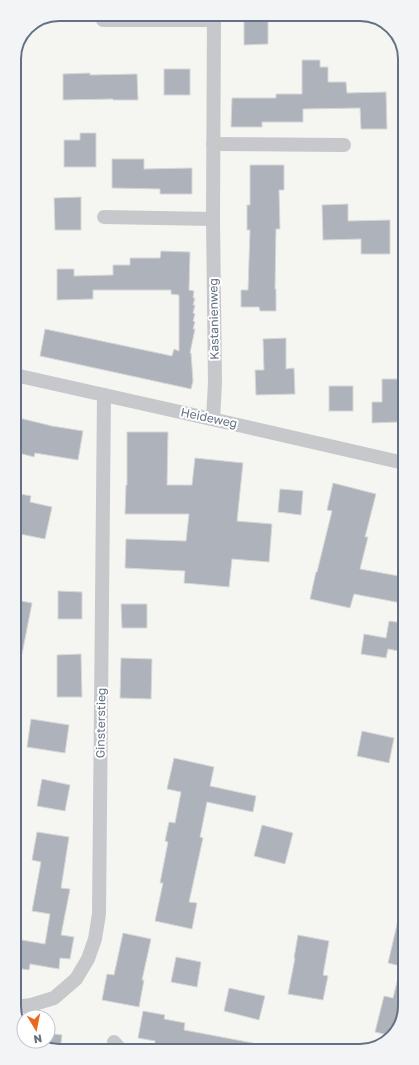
<svg xmlns="http://www.w3.org/2000/svg" width="419" height="1065" font-family="'Golos Text',sans-serif">
  <rect width="100%" height="100%" fill="#f5f6f2"/>
  <g fill="#aeb3bb" stroke="#d7d7d5">
    <polygon points="244,18 268,18 268,44 244,45"/>
    <polygon points="302,60 320,60 320,67 328,67 328,82 346,82 347,93 386,92 387,129 361,129 360,108 303,109 303,122 262,122 262,127 231,127 232,98 276,98 276,94 302,94"/>
    <rect x="164" y="69" width="26" height="26"/>
    <polygon points="90,73 90,75 137,74 138,100 113,100 113,99 63,100 63,74"/>
    <polygon points="80,133 96,133 96,167 64,167 64,140 80,140"/>
    <polygon points="112,159 144,159 144,169 192,168 192,194 160,194 160,189 112,188"/>
    <polygon points="250,165 284,165 284,190 279,190 280,229 276,229 275,289 276,289 276,311 260,311 259,307 241,307 241,290 248,290 250,230 247,230 247,205 250,205"/>
    <polygon points="81,197 81,230 55,230 54,198"/>
    <polygon points="348,204 348,221 390,220 390,254 361,254 361,239 323,240 322,205"/>
    <polygon points="161,251 190,252 189,290 194,291 193,298 195,298 193,305 195,305 193,313 195,314 193,321 195,322 193,329 195,329 190,353 191,353 193,381 191,389 40,356 45,329 172,356 174,349 179,351 179,295 171,294 171,290 93,290 93,299 57,300 57,269 74,269 74,276 113,275 113,265 130,265 130,258 160,258"/>
    <polygon points="286,338 286,369 294,368 295,394 256,395 255,370 264,370 263,339"/>
    <polygon points="382,379 398,379 398,422 372,423 372,402 382,402"/>
    <rect x="329" y="386" width="24" height="25"/>
    <polygon points="15,417 52,426 83,431 78,460 35,453 34,457 15,452"/>
    <polygon points="127,432 168,432 167,485 192,485 195,458 243,463 237,521 272,524 269,562 232,559 229,587 184,583 185,571 125,568 126,539 186,541 189,514 125,514 126,485 127,485"/>
    <polygon points="333,483 376,494 365,537 368,537 360,569 404,577 404,586 401,603 354,594 350,608 310,599 316,572 317,572 332,511 327,510"/>
    <polygon points="280,489 303,491 301,515 278,512"/>
    <polygon points="15,493 31,496 30,502 52,507 45,539 15,533"/>
    <polygon points="58,591 82,592 82,619 58,619"/>
    <polygon points="15,600 32,603 22,654 15,654"/>
    <polygon points="121,604 147,604 147,628 122,628"/>
    <polygon points="389,621 404,623 404,652 388,649 386,658 361,654 364,634 386,638"/>
    <polygon points="81,654 82,697 57,697 57,655"/>
    <polygon points="121,658 152,659 151,699 120,698"/>
    <polygon points="31,719 69,725 65,753 27,747"/>
    <polygon points="362,731 394,738 389,763 357,756"/>
    <polygon points="174,758 214,767 210,786 256,796 253,812 207,802 200,837 203,838 189,902 197,903 192,929 155,921 163,883 160,883 168,842 165,841 169,822 175,823 181,792 167,789"/>
    <polygon points="42,779 70,785 65,811 37,806"/>
    <polygon points="262,825 293,833 285,864 254,856"/>
    <polygon points="37,832 69,837 61,888 70,889 61,935 74,937 70,959 60,958 59,969 30,964 29,970 16,968 16,939 45,944 50,914 32,911 41,862 32,860"/>
    <polygon points="399,916 405,916 405,967 388,963"/>
    <polygon points="123,933 151,939 142,980 144,980 139,1007 102,1000 107,974 114,975"/>
    <polygon points="298,935 329,941 323,975 328,976 323,1000 288,994 295,958 294,958"/>
    <polygon points="176,957 201,962 197,987 171,982"/>
    <polygon points="400,970 405,971 405,1007 396,1033 393,1036 375,1032 384,996 393,998"/>
    <polygon points="229,988 265,996 259,1020 224,1011"/>
    <polygon points="143,1011 165,1015 164,1019 185,1023 184,1030 253,1043 253,1050 180,1050 155,1046 155,1041 138,1038"/>
    <polygon points="48,1033 62,1035 60,1051 56,1051 31,1041 48,1041"/>
  </g>
  <g fill="none" stroke-linecap="round" stroke-linejoin="round">
    <g stroke="#c6c8cc" stroke-width="14">
      <polyline points="103,20 214,20"/>
      <polyline points="213,144 344,145"/>
      <polyline points="104,217 213,219"/>
      <polyline points="15,375 247,427 404,463"/>
      <polyline points="213,419 215,383 213,219 214,14"/>
      <polyline points="16,1007 31,1005 54,998 76,979 88,959 95,939 99,914 104,395"/>
      <polyline points="114,1042 121,1050"/>
    </g>
  </g>
  <g text-anchor="middle" stroke-width="4" stroke-linejoin="round" paint-order="stroke">
    <g font-size="12" fill="#647184" stroke="#fff">
      <text transform="translate(214 319) rotate(-91)" y="4">Kastanienweg</text>
      <text transform="translate(209 418) rotate(12)" y="4">Heideweg</text>
      <text transform="translate(101 723) rotate(-89)" y="4">Ginsterstieg</text>
    </g>
  </g>
  <path d="M0 0H419V1065H0ZM59 21H360A38 38 0 0 1 398 59V1006A38 38 0 0 1 360 1044H59A38 38 0 0 1 21 1006V59A38 38 0 0 1 59 21Z" fill="#f3f4f5" fill-rule="evenodd"/>
  <path fill="none" stroke="#647184" stroke-width="2" d="M59 21H360A38 38 0 0 1 398 59V1006A38 38 0 0 1 360 1044H59A38 38 0 0 1 21 1006V59A38 38 0 0 1 59 21Z"/>
  <g transform="translate(36 1029) rotate(170)"><circle r="19" fill="#ffffff" stroke="#c1c6ce"/>
  <path d="M0-3L7 15L0 10L-7 15Z" fill="#e96a1f"/>
  <text y="-6" font-size="11" font-weight="bold" text-anchor="middle" fill="#647184">N</text>
  </g>
</svg>
